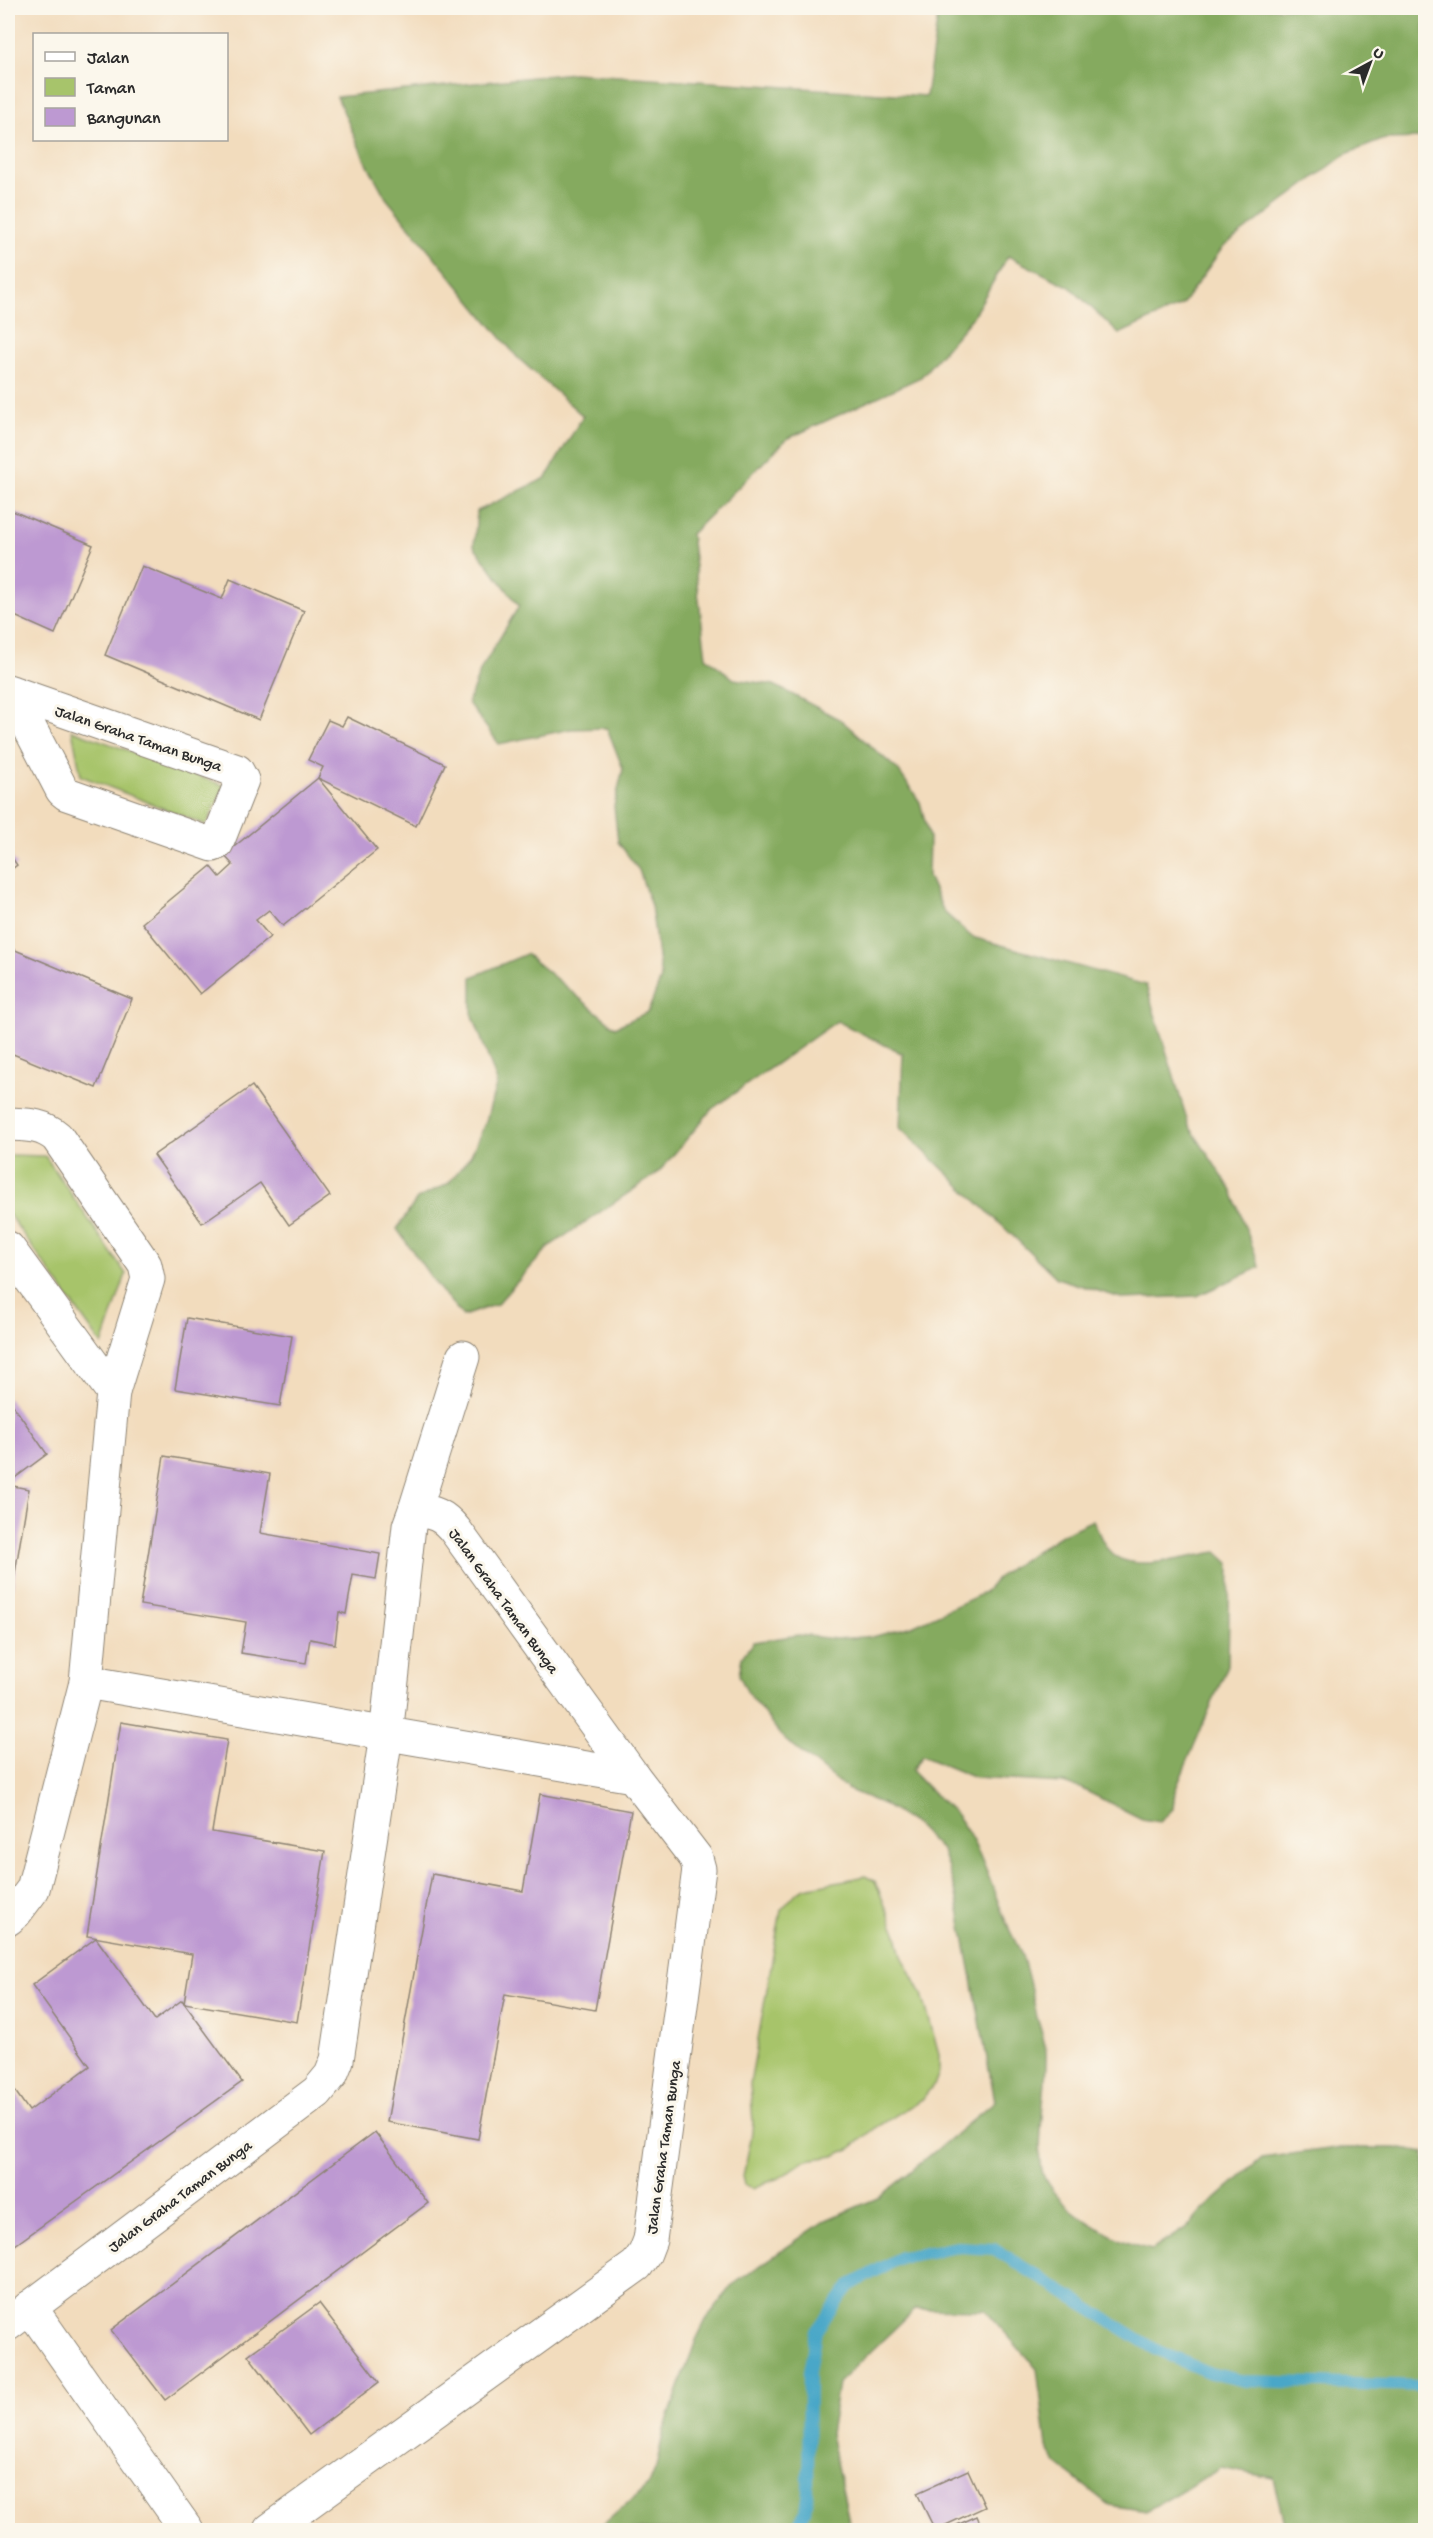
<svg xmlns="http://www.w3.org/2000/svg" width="1433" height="2538" font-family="'Gochi Hand',sans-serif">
  <rect width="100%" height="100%" fill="#fbf7ec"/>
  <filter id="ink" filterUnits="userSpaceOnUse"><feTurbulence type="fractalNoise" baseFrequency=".0167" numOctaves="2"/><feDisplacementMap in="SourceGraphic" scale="12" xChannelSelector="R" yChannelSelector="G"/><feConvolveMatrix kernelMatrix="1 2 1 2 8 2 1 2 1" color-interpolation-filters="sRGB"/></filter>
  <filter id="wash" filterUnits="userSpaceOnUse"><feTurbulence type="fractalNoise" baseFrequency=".008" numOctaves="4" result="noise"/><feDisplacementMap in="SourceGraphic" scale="24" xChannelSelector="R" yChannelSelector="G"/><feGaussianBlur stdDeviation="1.35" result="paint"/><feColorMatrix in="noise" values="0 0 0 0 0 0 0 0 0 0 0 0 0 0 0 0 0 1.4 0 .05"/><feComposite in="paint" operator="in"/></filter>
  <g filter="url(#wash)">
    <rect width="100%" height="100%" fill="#f2dcbd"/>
    <g fill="#a7c46b" stroke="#69784b" stroke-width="1.5">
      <polygon points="72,730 225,786 206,825 81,776"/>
      <polygon points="8,1155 45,1156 126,1274 102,1345 8,1213"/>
      <polygon points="866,1876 875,1881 897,1935 902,1956 922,1994 939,2054 939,2072 935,2083 923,2098 874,2129 851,2148 834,2156 806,2160 781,2177 753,2188 745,2185 743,2176 751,2139 753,2122 750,2084 781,1910 797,1892 805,1888"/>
    </g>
    <g fill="#85aa5f" stroke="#586a45" stroke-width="1.5">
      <polygon points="939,8 1425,8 1425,138 1385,139 1346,154 1223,247 1182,305 1119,334 1070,287 1008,256 972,318 921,377 787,439 691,534 706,657 734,679 774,685 841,720 898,770 920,802 929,837 928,876 944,912 972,937 1146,985 1189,1126 1232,1191 1260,1267 1197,1296 1124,1299 1057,1278 900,1128 903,1054 837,1021 712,1109 658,1173 550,1246 497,1304 463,1316 438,1287 397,1229 417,1199 449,1183 471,1155 486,1121 497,1082 472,1013 472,977 526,954 615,1027 648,1012 661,978 651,906 639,870 618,842 614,806 623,769 607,728 571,729 499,744 468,703 481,669 519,606 474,546 477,511 546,478 583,416 517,357 386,198 364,158 337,97 573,73 926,96"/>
      <path d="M 1093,1520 C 1098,1530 1103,1546 1111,1553 C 1134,1574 1189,1556 1217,1552 L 1230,1564 L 1228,1665 L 1175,1791 L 1173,1809 L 1160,1822 L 1142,1819 L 1080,1788 L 1063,1783 L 975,1778 L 922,1756 L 912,1770 C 924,1788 942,1799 956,1815 C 981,1847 991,1886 1006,1922 C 1011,1935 1019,1946 1023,1959 C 1029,1978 1033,1998 1037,2017 C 1040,2028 1045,2041 1046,2052 C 1048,2083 1033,2157 1045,2179 C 1061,2211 1118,2243 1152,2250 L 1190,2225 L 1203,2210 L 1262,2158 L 1336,2148 L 1396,2148 L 1425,2153 L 1425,2530 L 1286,2530 L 1273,2478 L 1221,2468 L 1147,2511 L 1109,2505 L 1056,2463 L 1047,2447 L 1037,2369 L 985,2310 L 915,2309 L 838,2383 L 830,2434 L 851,2530 L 597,2530 L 649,2484 L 656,2467 L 664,2430 L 696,2340 L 706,2320 L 731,2286 L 826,2220 L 880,2197 L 995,2101 L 955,1889 L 942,1851 L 916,1825 L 883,1804 L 847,1789 L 784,1739 L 748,1693 L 739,1675 L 742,1657 L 753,1642 L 799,1635 L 836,1639 L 876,1636 L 912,1626 L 984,1593 L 996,1579 L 1010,1568 L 1061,1535 Z"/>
    </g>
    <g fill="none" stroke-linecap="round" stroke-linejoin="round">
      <polyline stroke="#4aa7c8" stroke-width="12" points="796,2530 805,2511 808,2491 809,2372 816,2331 849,2286 901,2257 958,2247 994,2249 1158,2351 1210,2373 1245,2381 1426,2386"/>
    </g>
    <g id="blocks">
      <g fill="#bd99d2">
        <polygon points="8,509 93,545 55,634 8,613"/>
        <polygon points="142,566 222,599 230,579 304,611 259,720 105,655"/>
        <polygon points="347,717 445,764 416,826 318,778 323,767 308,760 328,720 342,726"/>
        <polygon points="318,778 377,850 283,926 269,910 256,920 270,937 200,994 142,923 211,866 220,877 233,865 224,855"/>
        <polygon points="8,852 17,865 8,872"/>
        <polygon points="8,947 132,999 96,1088 8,1052"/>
        <polygon points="252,1086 330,1196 289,1225 260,1183 202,1223 154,1155"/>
        <polygon points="187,1318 292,1336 280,1406 175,1389"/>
        <polygon points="8,1398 47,1454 8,1483"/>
        <polygon points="164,1456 270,1474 260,1533 380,1554 376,1579 353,1575 346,1614 339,1612 335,1644 310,1639 306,1663 241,1653 246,1622 140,1605"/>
        <polygon points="8,1485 29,1489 9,1609 8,1609"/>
        <polygon points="121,1722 227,1740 212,1832 325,1851 297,2022 184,2003 192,1954 87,1936"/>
        <polygon points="540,1794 631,1811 595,2010 505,1994 478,2139 387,2122 432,1874 523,1891"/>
        <polygon points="96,1938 155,2020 182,2000 242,2082 8,2250 8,2081 29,2111 90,2066 32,1985"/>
        <polygon points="375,2132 428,2203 165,2400 111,2330"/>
        <polygon points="319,2303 379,2382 309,2435 248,2355"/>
        <polygon points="968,2470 985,2507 935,2530 917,2493"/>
        <polygon points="977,2516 983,2530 946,2530"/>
      </g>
    </g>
  </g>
  <g filter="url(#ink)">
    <use href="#blocks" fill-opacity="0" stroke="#8e8474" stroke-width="1.5"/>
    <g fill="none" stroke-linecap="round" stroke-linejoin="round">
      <defs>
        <g id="street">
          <polyline points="8,691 237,771 242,780 217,843 213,845 67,794 62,790 11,692"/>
          <path d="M 8,1124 C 27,1125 41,1124 57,1137 L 145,1265 L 148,1279 L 113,1392 L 86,1682 L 33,1889 L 15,1913 L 8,1919"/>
          <polyline points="8,1248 113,1392"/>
          <polyline points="415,1510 463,1357"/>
          <polyline points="86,1682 633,1776 696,1858 699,1869 650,2240 645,2253 637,2265 270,2530"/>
          <polyline points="30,2307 187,2530"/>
          <path d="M 8,2324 L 317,2092 L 331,2075 L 337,2060 L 386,1735 L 409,1526 L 415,1510 C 434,1512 443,1515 455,1530 L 633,1776"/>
        </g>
      </defs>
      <use href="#street" stroke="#8e8474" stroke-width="35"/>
      <use href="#street" stroke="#fff" stroke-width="33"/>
    </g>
  </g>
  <g text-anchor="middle" stroke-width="6" stroke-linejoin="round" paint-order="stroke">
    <g font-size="16" fill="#2b2b2b" stroke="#fbf7ec">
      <text transform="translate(139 737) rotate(19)" y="6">Jalan Graha Taman Bunga</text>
      <text transform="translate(505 1600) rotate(54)" y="6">Jalan Graha Taman Bunga</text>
      <text transform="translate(662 2147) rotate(-82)" y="6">Jalan Graha Taman Bunga</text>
      <text transform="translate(179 2195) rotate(-37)" y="6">Jalan Graha Taman Bunga</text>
    </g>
  </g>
  <rect width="1433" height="2538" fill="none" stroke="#fbf7ec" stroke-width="30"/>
  <rect x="33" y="33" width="195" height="108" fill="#fbf7ec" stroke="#a8a59f" stroke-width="1.5"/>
  <rect x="45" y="52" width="30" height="9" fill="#ffffff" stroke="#a8a59f" stroke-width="1.5"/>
  <text x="87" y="63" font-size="18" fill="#2b2b2b">Jalan</text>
  <rect x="45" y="78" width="30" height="18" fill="#a7c46b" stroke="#a8a59f" stroke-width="1.5"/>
  <text x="87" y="93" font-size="18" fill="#2b2b2b">Taman</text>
  <rect x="45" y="108" width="30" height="18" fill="#bd99d2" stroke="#a8a59f" stroke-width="1.5"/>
  <text x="87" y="123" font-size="18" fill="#2b2b2b">Bangunan</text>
  <g transform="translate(1370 63) rotate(41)" stroke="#fbf7ec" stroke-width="4.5" paint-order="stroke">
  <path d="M0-4.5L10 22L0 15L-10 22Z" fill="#2b2b2b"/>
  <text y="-9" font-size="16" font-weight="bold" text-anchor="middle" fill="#2b2b2b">U</text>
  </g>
</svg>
